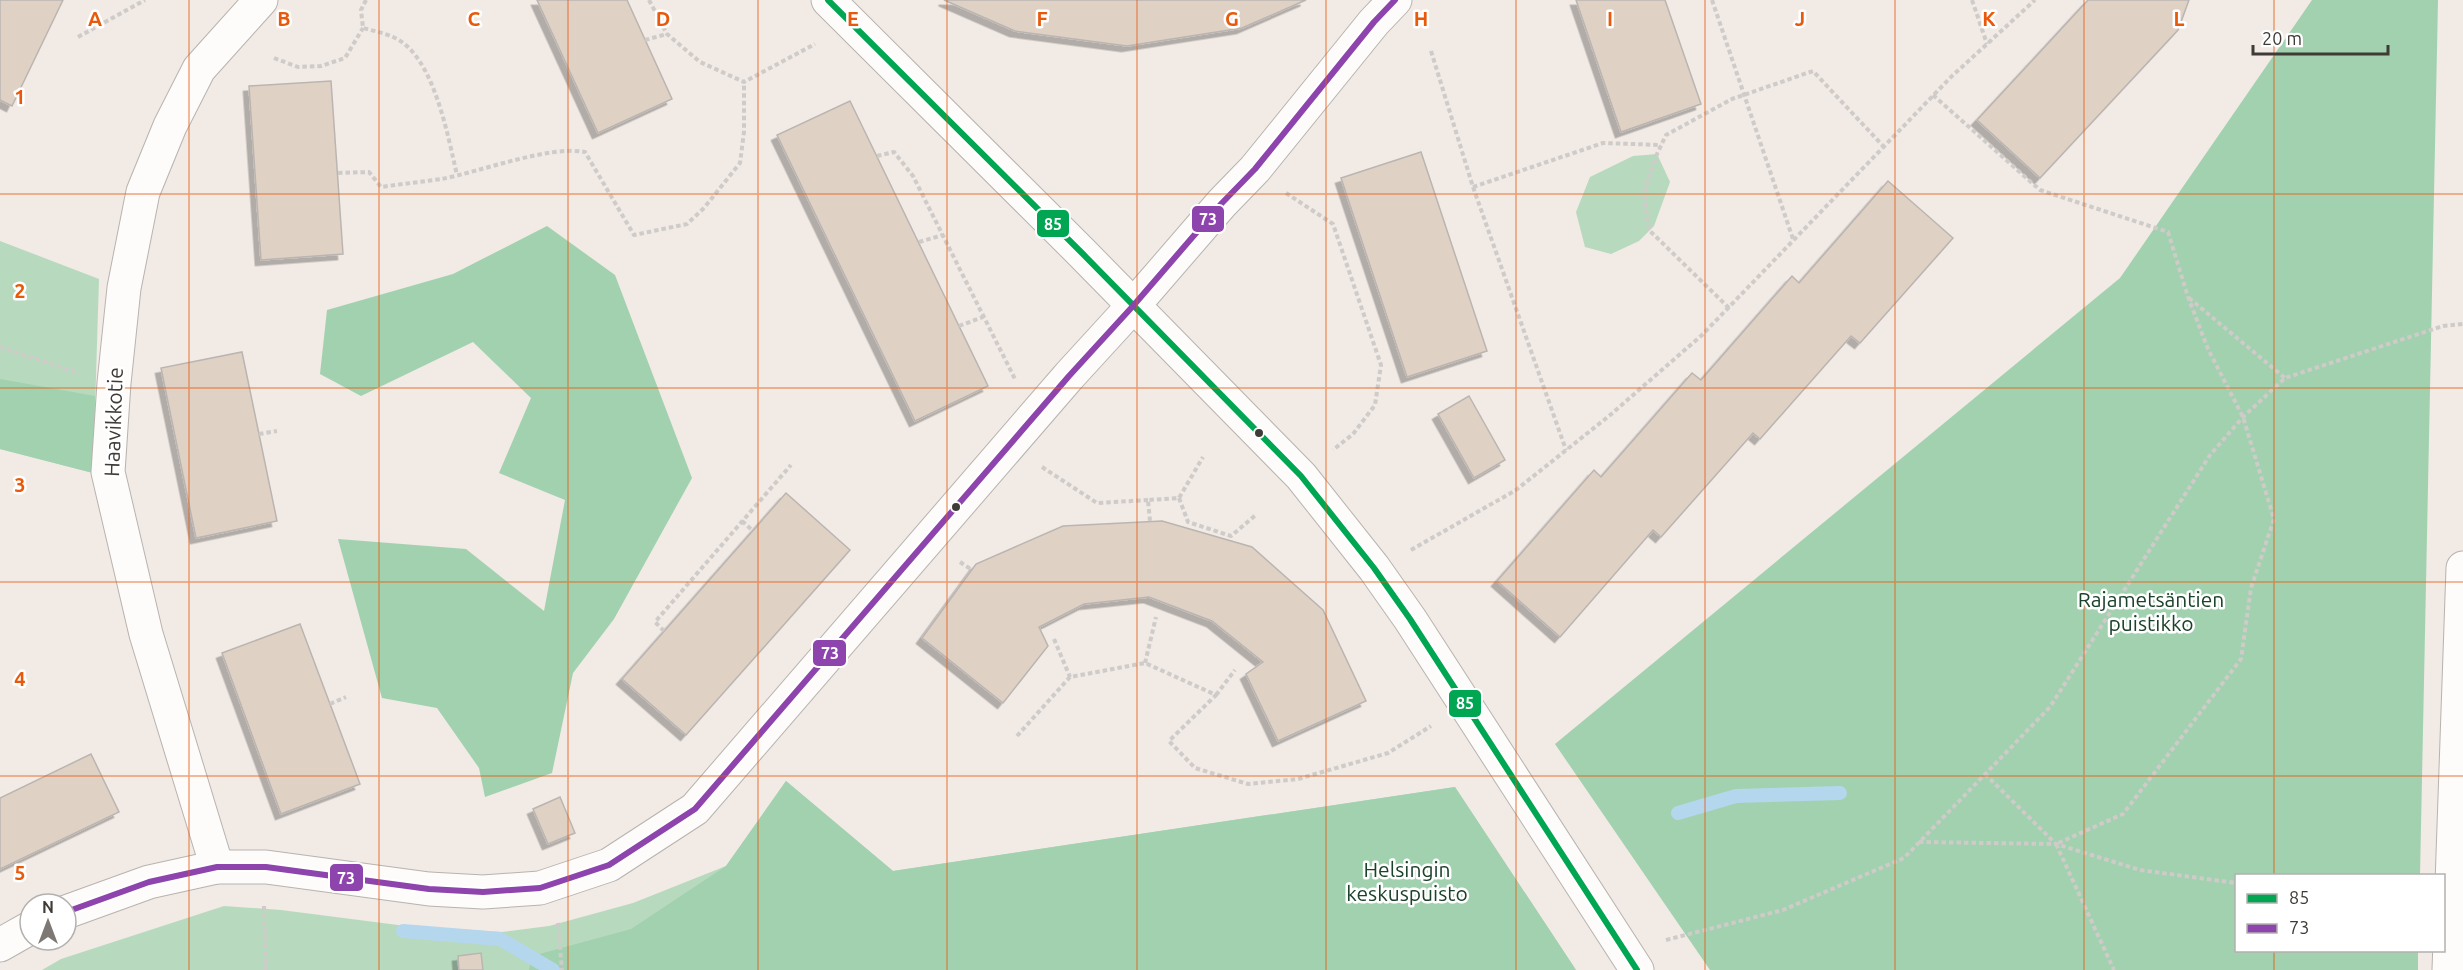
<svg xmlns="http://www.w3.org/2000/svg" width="2463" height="970" font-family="Ubuntu,sans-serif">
  <defs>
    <filter id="shadow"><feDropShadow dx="-5.5" dy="5.5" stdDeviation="0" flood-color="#0004"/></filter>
  </defs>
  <rect width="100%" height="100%" fill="#f1eae5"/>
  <g fill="#b7dabe">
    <polygon points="1657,154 1670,182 1654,226 1639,241 1611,254 1585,247 1576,212 1590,177 1633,156"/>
    <polygon points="0,241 99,279 93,473 0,449"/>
    <polygon points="786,781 893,871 1455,787 1576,970 42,970 61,959 224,906 281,910 398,925 502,932 549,926 633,903 726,866"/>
  </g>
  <g fill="#a1d1af">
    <polygon points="2312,0 2438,0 2420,875 2236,876 2236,950 2418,951 2418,970 1710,970 1555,744 2120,278"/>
    <polygon points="547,226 615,275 692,478 614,619 573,673 552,773 485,797 479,768 437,708 382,698 338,539 466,549 544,611 565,500 499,473 531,398 473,342 361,396 320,374 327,310 453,274"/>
    <polygon points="0,379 95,396 93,473 0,449"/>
    <polygon points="786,781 893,871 1455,787 1576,970 529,970 532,956 631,929 726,866"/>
  </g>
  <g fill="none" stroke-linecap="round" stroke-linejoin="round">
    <g stroke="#b4d7ee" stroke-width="14">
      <polyline points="1678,813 1736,796 1840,793"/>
      <polyline points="403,931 500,939 553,970"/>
    </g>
  </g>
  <g fill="#e0d1c5" stroke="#bbb5b1" stroke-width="1.5" filter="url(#shadow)">
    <polygon points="0,0 63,0 12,106 0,100"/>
    <polygon points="537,0 627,0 672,99 598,133"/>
    <polygon points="944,0 1306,0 1242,28 1127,46 1015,31"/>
    <polygon points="1576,0 1665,0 1701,104 1621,132"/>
    <polygon points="2088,0 2189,0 2178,30 2040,178 1977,120"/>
    <polygon points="331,81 343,254 261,260 249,86"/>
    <polygon points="850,101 988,386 915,421 777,135"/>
    <polygon points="1421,152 1487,351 1407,377 1341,178"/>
    <polygon points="1888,181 1953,238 1860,343 1851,336 1760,439 1753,433 1661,537 1653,530 1560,637 1497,581 1594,470 1601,477 1692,373 1701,380 1792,276 1799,283"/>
    <polygon points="242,352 277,521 196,538 161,368"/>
    <polygon points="1469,396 1505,460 1474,478 1438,414"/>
    <polygon points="786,493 850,550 686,735 622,679"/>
    <polygon points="1162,521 1252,547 1323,610 1366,701 1278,741 1246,674 1263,662 1212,621 1149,597 1084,604 1039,627 1048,646 1003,703 922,638 976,564 1063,526"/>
    <polygon points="300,624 360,784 281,814 222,653"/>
    <polygon points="91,754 119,812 0,869 0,798"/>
    <polygon points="560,797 575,833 548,844 533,809"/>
    <polygon points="481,953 483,970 459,970 458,956"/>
  </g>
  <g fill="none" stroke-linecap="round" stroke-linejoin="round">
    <defs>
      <g id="minor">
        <polyline points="828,0 1082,253 1301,476 1374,568 1410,619 1637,970"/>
        <polyline points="217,867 146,634 108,472 114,383 124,288 143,192 170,126 199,69 261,0"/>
        <polyline points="66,912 149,882 217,867 266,867 429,889 483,892 540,888 609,865 695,809 1069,376 1133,306 1222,203 1255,169 1374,22 1395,0"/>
        <polyline points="0,945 30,928"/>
        <polyline points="2449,970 2463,568"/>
      </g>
    </defs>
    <use href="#minor" stroke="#b8b3af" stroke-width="35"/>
    <g stroke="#cecbc9" stroke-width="4" stroke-dasharray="4.5 3" stroke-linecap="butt">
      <path d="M 366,0 L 361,10 L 363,28 C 374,31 385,33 395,38 C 434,56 448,137 457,175"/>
      <polyline points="649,0 667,34 700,62 744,82 815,44"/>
      <polyline points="1712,0 1793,239"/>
      <polyline points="1972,0 1987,44"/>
      <polyline points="78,37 145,0"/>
      <polyline points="645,40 667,34"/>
      <polyline points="1431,51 1473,187 1566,450"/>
      <polyline points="274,58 298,67 321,66 345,58 363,28"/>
      <polyline points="1933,95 2040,190 2168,232 2188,297 2208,349 2243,417 2274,519 2251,588 2241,659 2123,814 2056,844 2114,970"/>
      <polyline points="877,156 894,152 913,176 1015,379"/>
      <path d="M 338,173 L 369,172 L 381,187 C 401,184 421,182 441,179 C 480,172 549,145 585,152 L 634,235 L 687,224 L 704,208 L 740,163 L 744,132 L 744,82"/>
      <polyline points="1473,187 1603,143 1661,145"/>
      <polyline points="1286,193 1333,224 1381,365 1375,405 1353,434 1333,450"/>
      <polyline points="919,242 943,235"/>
      <polyline points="2189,298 2285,378"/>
      <polyline points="1729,308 1649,230 1644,193 1657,154 1666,135 1732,99 1813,71 1884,147"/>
      <polyline points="959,326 983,317"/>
      <polyline points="0,347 76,372"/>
      <polyline points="259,434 277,431"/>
      <polyline points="1042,467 1097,503 1148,500"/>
      <polyline points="1179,498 1188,522 1231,536 1257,514"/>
      <polyline points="742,521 753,531"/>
      <polyline points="1150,521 1148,500 1179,498 1203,457"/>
      <polyline points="1411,550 1516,490 1609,416 1702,335 1951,77 2035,0"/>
      <polyline points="960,562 972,570"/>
      <polyline points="664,631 655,622 791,465"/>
      <polyline points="1054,639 1070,677"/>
      <polyline points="1145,663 1156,617"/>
      <polyline points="1216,695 1235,670"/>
      <polyline points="330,704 346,697"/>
      <polyline points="1017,736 1070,677 1145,663 1216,695 1169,741 1195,768 1248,784 1298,779 1388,753 1431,726"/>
      <polyline points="1985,774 2055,843"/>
      <polyline points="1919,842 2056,844 2140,870 2236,883"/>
      <polyline points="264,906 266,970"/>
      <polyline points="558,923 562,970"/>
      <polyline points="1666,940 1783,910 1904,858 2050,707 2210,455 2243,417 2285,378 2443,326 2463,324"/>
    </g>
    <use href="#minor" stroke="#fdfcfb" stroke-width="33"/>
    <defs>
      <polyline id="bus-1" points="828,0 1082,253 1301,476 1374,568 1410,619 1637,970"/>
      <polyline id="bus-2" points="66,912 149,882 217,867 266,867 429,889 483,892 540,888 609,865 695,809 1069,376 1133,306 1222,203 1255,169 1374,22 1395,0"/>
    </defs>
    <use href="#bus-1" stroke="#fff" stroke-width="10"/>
    <use href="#bus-2" stroke="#fff" stroke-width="10"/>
    <use href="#bus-1" stroke="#00a651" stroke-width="6"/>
    <use href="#bus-2" stroke="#8e44ad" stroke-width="6"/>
  </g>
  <path fill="none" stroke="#e8590c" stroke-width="1.5" stroke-opacity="0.55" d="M 189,0 L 189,970M 379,0 L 379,970M 568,0 L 568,970M 758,0 L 758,970M 947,0 L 947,970M 1137,0 L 1137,970M 1326,0 L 1326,970M 1516,0 L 1516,970M 1705,0 L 1705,970M 1895,0 L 1895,970M 2084,0 L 2084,970M 2274,0 L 2274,876M 0,194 L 2463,194M 0,388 L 2463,388M 0,582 L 2463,582M 0,776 L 2463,776M 2274,950 L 2274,970"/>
  <g fill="#3f3b37" stroke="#fff" stroke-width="2">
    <circle cx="1259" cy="433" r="5"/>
    <circle cx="956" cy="507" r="5"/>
  </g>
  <g text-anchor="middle" stroke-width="5" stroke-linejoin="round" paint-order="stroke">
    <g font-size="21" fill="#3f3b37" stroke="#fff">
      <text transform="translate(114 422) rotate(-88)" y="7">Haavikkotie</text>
    </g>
    <g font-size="21" fill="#1b422a" stroke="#fff">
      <text x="2151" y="607">Rajametsäntien<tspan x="2151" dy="24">puistikko</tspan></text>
      <text x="1407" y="877">Helsingin<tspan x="1407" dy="24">keskuspuisto</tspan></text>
    </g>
  </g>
  <g font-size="20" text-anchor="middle" font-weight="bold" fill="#e8590c" stroke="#fff" stroke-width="5" stroke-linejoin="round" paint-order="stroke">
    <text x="95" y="26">A</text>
    <text x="284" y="26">B</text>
    <text x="474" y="26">C</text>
    <text x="663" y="26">D</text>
    <text x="853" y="26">E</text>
    <text x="1042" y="26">F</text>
    <text x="1232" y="26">G</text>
    <text x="1421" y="26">H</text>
    <text x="1610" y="26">I</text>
    <text x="1800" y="26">J</text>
    <text x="1989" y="26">K</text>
    <text x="2179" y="26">L</text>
    <text x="20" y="104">1</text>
    <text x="20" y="298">2</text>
    <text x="20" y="492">3</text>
    <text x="20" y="686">4</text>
    <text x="20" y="880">5</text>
  </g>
  <g stroke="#fff" stroke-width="2">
    <rect x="1191" y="205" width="34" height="28" rx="6" fill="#8e44ad"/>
    <rect x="1036" y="209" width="34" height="29" rx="6" fill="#00a651"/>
    <rect x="812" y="639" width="35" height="28" rx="6" fill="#8e44ad"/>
    <rect x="1448" y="689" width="34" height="29" rx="6" fill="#00a651"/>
    <rect x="329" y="863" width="35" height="29" rx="6" fill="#8e44ad"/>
  </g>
  <g font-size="16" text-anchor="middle" font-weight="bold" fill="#fff">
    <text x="1208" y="225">73</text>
    <text x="1053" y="230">85</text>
    <text x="830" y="659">73</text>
    <text x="1465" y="709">85</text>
    <text x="346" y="884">73</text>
  </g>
  <rect x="2235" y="874" width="210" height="78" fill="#ffffff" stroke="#b2b1af" stroke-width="1.5"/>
  <rect x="2247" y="894" width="30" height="9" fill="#00a651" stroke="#b2b1af" stroke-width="1.5"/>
  <text x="2289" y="904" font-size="18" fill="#3f3b37">85</text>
  <rect x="2247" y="924" width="30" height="9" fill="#8e44ad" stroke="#b2b1af" stroke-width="1.5"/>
  <text x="2289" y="934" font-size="18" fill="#3f3b37">73</text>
  <g transform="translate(48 922)"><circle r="28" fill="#ffffff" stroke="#b2b1af" stroke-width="1.5"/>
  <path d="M0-4.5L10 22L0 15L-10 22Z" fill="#7d7874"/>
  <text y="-9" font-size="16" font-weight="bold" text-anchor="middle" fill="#3f3b37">N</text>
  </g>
  <path d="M2253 45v9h135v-9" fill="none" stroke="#3f3b37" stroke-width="3"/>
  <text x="2262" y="45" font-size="18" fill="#3f3b37" stroke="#ffffff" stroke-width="4.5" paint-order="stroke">20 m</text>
</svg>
